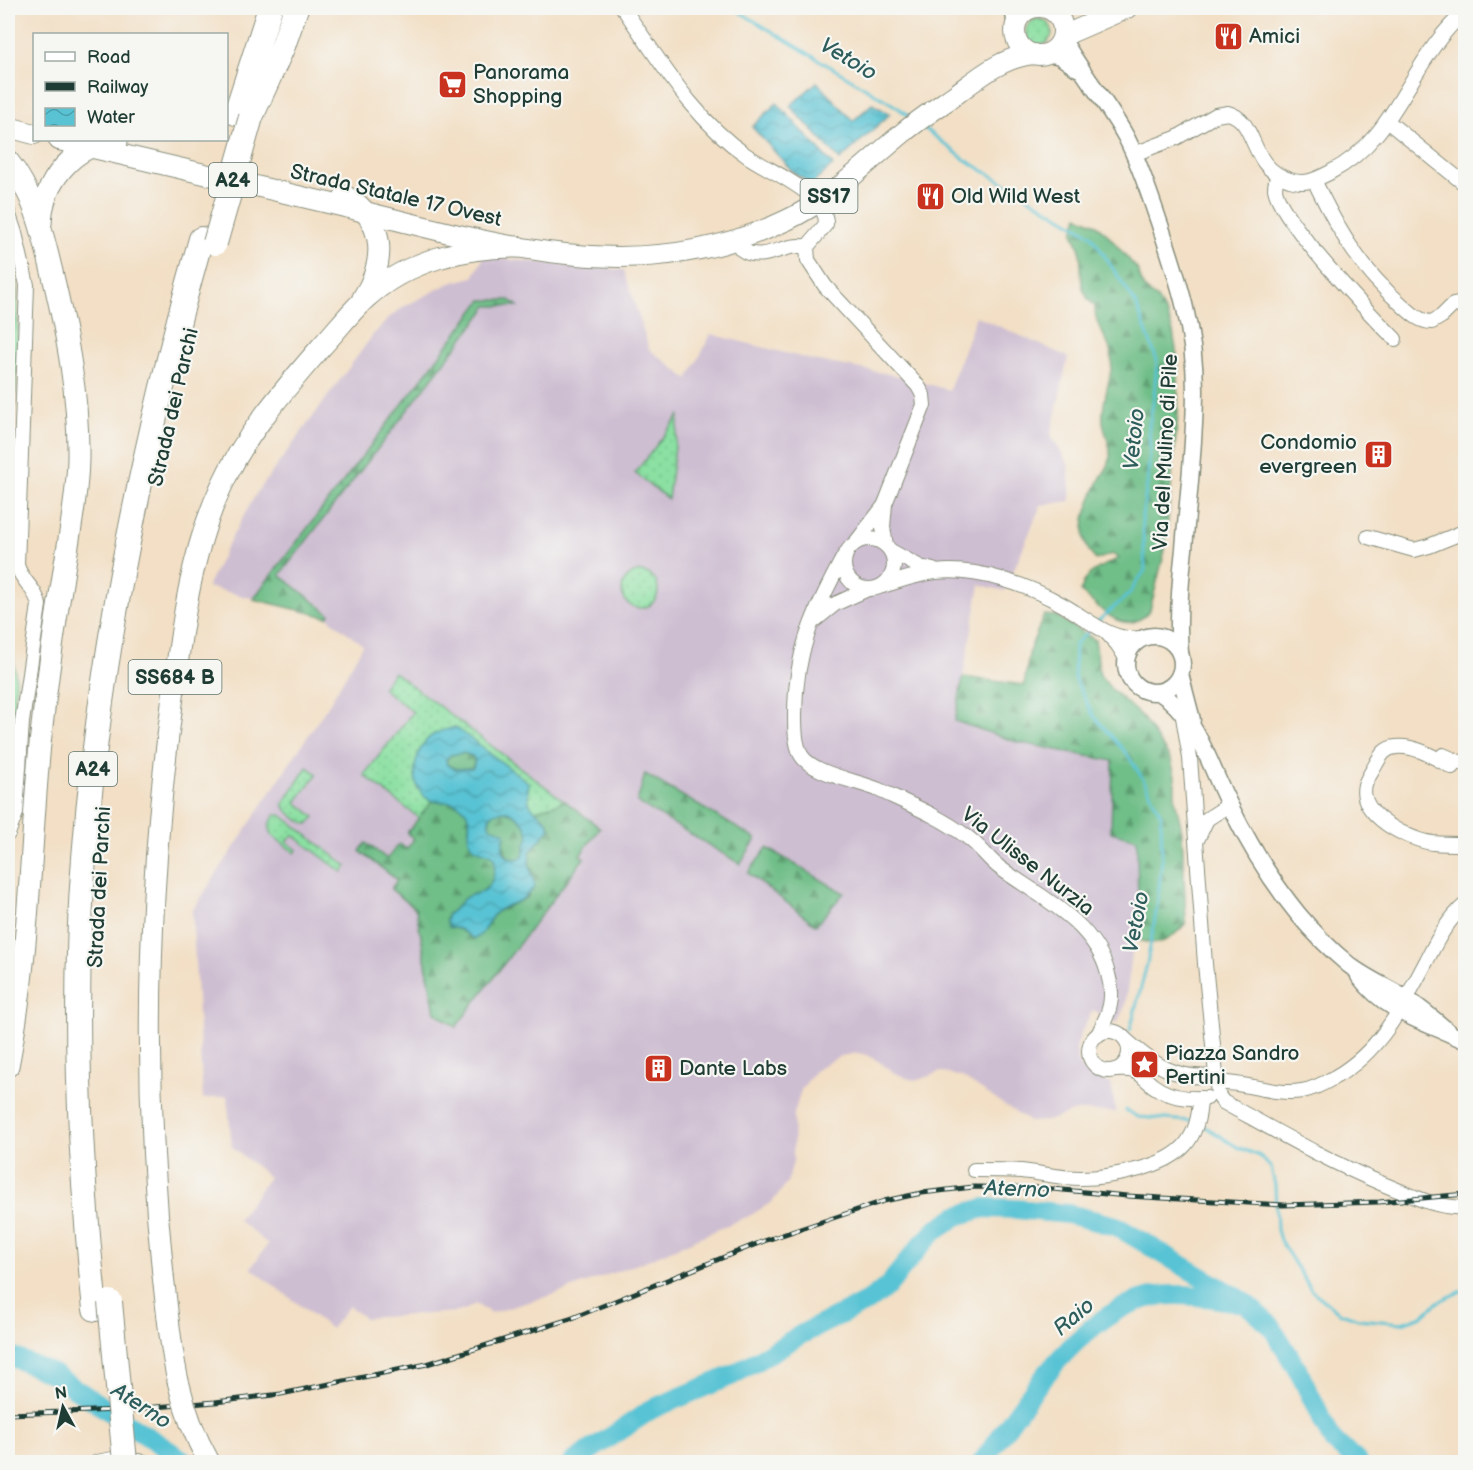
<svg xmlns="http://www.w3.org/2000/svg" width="1473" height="1470" font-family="'Balsamiq Sans',sans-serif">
  <defs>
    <pattern id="grass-dots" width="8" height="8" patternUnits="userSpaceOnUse" patternTransform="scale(1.5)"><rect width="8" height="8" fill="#8be0a2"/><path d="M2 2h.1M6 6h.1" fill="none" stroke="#78c18c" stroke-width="1.8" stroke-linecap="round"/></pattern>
    <pattern id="forest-firs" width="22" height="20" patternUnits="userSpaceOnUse" patternTransform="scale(1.5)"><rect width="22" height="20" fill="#70be88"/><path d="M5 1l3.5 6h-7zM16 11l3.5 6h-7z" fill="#5b9c70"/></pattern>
    <pattern id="water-waves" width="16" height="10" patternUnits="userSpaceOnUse" patternTransform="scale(1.5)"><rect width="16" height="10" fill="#59c3d4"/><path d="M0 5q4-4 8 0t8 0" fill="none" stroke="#49a0ad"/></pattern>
  </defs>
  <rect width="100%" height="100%" fill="#f6f6f2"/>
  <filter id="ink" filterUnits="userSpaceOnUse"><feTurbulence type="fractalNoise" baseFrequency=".0167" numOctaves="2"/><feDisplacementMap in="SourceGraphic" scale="12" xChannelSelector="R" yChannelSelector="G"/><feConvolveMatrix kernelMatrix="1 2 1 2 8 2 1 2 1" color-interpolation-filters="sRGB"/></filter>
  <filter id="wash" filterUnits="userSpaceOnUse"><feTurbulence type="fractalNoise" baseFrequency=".008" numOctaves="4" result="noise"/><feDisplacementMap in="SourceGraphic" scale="24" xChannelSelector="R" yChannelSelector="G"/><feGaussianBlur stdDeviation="1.35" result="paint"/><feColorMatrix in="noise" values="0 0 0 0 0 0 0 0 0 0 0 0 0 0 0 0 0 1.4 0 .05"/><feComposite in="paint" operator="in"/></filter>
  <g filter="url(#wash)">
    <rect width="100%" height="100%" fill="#f2dfc5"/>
    <polygon fill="#cebed1" points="484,257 624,270 649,349 688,379 711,334 812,360 894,375 949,390 976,316 1068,357 1051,435 1068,464 1071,501 1041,505 1005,591 980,585 955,721 1017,742 1114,761 1111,832 1137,839 1138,908 1125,1006 1117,1023 1093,1010 1081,1032 1076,1048 1078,1062 1086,1073 1111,1084 1116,1112 1076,1111 1047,1121 1030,1122 962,1077 941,1072 918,1080 909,1079 893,1072 878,1061 866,1055 858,1053 841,1056 823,1065 814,1072 801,1090 794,1114 793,1162 787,1183 772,1202 751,1215 643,1262 556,1294 491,1313 475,1304 465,1310 458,1312 364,1318 349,1306 331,1329 251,1268 268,1244 238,1220 269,1177 232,1147 227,1096 203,1099 192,911 331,701 363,645 327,617 207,587 228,544 256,494 373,335 390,317 405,306 450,283 473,277"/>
    <g fill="url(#grass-dots)" stroke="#558e6b" stroke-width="1.5" fill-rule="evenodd">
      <circle cx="1039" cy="32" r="13"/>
      <polygon points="679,416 668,499 635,473"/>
      <circle cx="640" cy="590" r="18"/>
      <path d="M 394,672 L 600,828 L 580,855 L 584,858 L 456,1027 L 435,1012 L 416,909 L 391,889 L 397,880 L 360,851 L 366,843 L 387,859 L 399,844 L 406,850 L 414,839 L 407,833 L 419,818 L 364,775 L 413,712 L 382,688 ZM 455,727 L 527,793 L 528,801 L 534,811 L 528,897 L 464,934 L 435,802 L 419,790 Z"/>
      <path d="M 307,767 L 317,774 L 296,802 L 315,817 L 308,824 C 299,822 286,812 283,804 Z"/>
      <polygon points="275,815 281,815 347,866 342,872 293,835 287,842 297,850 295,853 272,835 269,825"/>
    </g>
    <g fill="url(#forest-firs)" stroke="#487e5e" stroke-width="1.5">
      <path d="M 1078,216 L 1094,223 L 1107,234 L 1137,269 L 1144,288 L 1157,299 L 1167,314 L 1173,332 L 1178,361 L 1178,413 L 1165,550 L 1150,610 C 1126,640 1101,609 1081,592 C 1084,570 1102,568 1119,558 L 1112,554 L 1096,560 C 1073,538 1088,503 1100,479 C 1103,474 1108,468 1109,463 C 1113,450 1105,435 1103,422 C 1100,401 1115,374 1111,353 C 1107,336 1094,325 1095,306 L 1088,299 L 1082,286 L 1080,250 L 1073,233 Z"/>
      <polygon points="482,300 510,300 518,306 488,306 280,575 330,614 327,617 253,599"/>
      <path d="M 1044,615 L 1056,616 L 1095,640 L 1100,675 L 1111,689 L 1142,717 L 1171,760 L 1175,776 L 1175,799 L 1182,831 L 1186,923 C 1170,941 1159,949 1134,938 L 1138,908 L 1137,839 L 1111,832 L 1113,761 L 1017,742 L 955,721 L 963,677 L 1024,685 L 1030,649 Z"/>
      <polygon points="463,753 472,756 475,760 472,768 456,769 447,765 446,760 450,755"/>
      <polygon points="645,774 756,839 740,864 637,802"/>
      <path d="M 432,801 C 439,803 448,800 455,803 C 481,812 461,834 473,846 C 479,853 488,851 494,857 C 496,869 494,884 483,891 C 478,894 470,894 465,898 C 459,903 455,910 448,914 L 446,920 L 449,927 L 459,929 L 474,939 L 496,912 L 528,897 L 533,872 L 529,863 L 530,852 L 550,828 L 549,824 L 534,811 L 565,801 L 600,828 L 580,855 L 584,858 L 456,1027 L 435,1012 L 416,909 L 391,889 L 397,880 L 360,851 L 366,843 L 387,859 L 399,844 L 407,849 L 414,839 L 407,833 Z"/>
      <path d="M 501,811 C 516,811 527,823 530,837 L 526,842 L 523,857 C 511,863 504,855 502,843 L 505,838 L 489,827 L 490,817 L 494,812 Z"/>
      <polygon points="767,848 844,893 816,925 748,873"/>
    </g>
    <g fill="#8be0a2" stroke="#558e6b" stroke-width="1.5">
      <path d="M 8,228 C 28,315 13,406 8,494 Z"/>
      <polygon points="8,619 16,681 8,796"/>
    </g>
    <g fill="url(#water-waves)" stroke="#3c8084" stroke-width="1.5" fill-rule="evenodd">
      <polygon points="817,82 853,121 872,104 890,114 840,160 790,106"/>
      <polygon points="777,103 833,165 812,184 794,173 752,127"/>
      <path d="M 455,727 L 529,783 C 523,817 544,807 550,828 L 530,852 L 529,863 L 535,886 C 523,905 510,901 495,913 C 487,921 484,936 474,939 L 459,929 L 449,927 L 446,921 L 448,914 C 455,910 459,903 465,898 C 470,894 477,894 483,891 C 494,884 496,869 494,857 C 488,851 480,853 473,847 C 462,835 477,822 463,808 C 452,797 437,807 425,797 C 409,783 414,755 426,741 C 433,732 445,730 455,727 ZM 463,753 L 472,756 L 475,760 L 473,768 L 456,769 L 447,765 L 446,760 L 450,755 ZM 508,811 C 519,816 527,825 529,837 L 526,842 L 523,857 C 513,862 501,857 503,843 C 503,840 505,837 505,833 L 502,831 L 490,827 C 485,813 498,811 508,811 Z"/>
    </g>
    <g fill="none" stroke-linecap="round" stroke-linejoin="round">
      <g stroke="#59c3d4" stroke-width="3">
        <polyline points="733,8 897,107 910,117"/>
        <polyline points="923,127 964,159 1091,235 1136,304 1157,360 1154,397 1149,426 1150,452 1147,485 1142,516 1145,570 1129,594 1096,623"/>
        <polyline points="1092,628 1075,644 1074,677 1093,715 1127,754 1143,779 1161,815 1162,859 1157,907 1147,964 1130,1030"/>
        <polyline points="1126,1110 1138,1117 1191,1121"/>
        <polyline points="1201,1124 1237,1147 1260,1156 1271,1168 1275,1185 1277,1230 1280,1240 1311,1290 1339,1312 1358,1319 1402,1323 1422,1316 1438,1302 1466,1289"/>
      </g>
      <g stroke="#59c3d4" stroke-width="20">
        <polyline points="8,1355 53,1374 186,1462"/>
        <polyline points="573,1462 652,1409 733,1375 802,1334 870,1300 887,1287 921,1245 937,1229 957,1216 984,1208 1016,1209 1068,1214 1116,1226 1244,1302 1271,1326 1300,1374 1332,1440 1358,1462"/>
        <path d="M 982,1462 C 1023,1406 1076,1316 1148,1298 C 1177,1291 1210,1298 1239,1302"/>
      </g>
    </g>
  </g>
  <g filter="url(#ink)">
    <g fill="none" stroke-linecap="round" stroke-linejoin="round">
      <defs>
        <g id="minor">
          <path d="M 623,8 C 659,59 693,119 746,155 C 768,171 827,193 826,224 L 807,247 L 808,260 L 825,286 L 918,386 L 923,395 L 924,405 L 885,504 L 883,527 L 886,545"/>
          <polyline points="1387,121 1466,185"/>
          <path d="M 1134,154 L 1176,138 L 1216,115 L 1228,113 C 1259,121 1247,167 1290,180 C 1305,185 1315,180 1329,173 C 1400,137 1409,58 1466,11"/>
          <path d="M 1278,175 C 1276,180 1275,184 1275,189 C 1280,220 1370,314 1395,339"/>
          <path d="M 1314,180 C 1337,228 1360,269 1401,304 C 1410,312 1419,322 1432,322 L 1442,316 L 1453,305 L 1458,304 L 1461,307"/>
          <path d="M 8,212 L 15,233 L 27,285 L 17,565 C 21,581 36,588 39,605 L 22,722 L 16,813 L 8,834"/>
          <path d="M 738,240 L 741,249 C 763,265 785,241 807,247"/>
          <polyline points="1368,537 1414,550 1429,546 1466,531"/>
          <circle cx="869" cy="564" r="25"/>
          <polyline points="857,541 884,506"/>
          <polyline points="891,551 920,567 933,570"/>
          <path d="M 844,556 C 814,611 795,651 795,715 C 795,728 795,743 801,755 C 812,774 859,781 879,790 C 909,804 941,817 967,837 C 980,846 988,859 1000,868 C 1040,897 1095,922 1108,974 C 1111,984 1112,995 1110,1005 C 1108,1016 1102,1025 1098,1035"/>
          <path d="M 882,586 C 900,581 917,574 936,572 C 976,567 1028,585 1063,605 C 1088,619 1110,642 1141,638"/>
          <polyline points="815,620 835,604 868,589"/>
          <polyline points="1107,633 1117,644 1126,658"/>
          <polyline points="1183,717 1190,758 1205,964 1218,1095"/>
          <polyline points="1443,755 1461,763 1466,760"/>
          <path d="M 1452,767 C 1435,758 1416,745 1396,747 C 1385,748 1381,755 1376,764 C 1373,770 1367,778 1365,785 C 1357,815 1409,840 1433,843 C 1444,844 1455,844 1466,844"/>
          <polyline points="1198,838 1207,819 1229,805"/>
          <circle cx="1109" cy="1051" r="20"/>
          <path d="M 1126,1040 C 1154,1065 1176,1080 1215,1076"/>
          <path d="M 1115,1070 C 1146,1068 1138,1078 1160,1090 C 1174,1098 1192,1099 1207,1098"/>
          <path d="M 1216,1083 C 1245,1081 1273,1096 1302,1091 C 1314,1089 1325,1083 1335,1077 C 1381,1051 1403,1005 1427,960 C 1437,940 1448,919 1466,904"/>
          <path d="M 1218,1095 L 1223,1102 C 1276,1131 1327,1161 1383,1184 C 1413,1196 1432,1207 1466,1208"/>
          <path d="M 974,1170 C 990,1170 1005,1170 1021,1171 C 1041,1173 1060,1178 1081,1178 C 1101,1178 1121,1174 1140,1169 C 1179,1158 1199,1142 1200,1098"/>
          <polyline points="97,1462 118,1458 144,1462"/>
        </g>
        <g id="tertiary">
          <polyline points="1013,8 1016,26"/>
          <path d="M 1062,38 C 1081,73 1107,102 1126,137 C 1140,164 1149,193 1159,222 C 1178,279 1195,329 1195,390 C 1195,443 1188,497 1184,549 C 1180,584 1177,618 1180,653"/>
          <polyline points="1048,53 1060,56 1077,68"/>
          <circle cx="1154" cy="664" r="28"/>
          <polyline points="1180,674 1192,720"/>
          <path d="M 1159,692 C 1198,716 1210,768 1230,806 C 1249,844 1271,881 1298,914 C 1313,932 1331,950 1349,965 C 1367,979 1389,988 1408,1000 C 1423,1010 1437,1022 1451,1034"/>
          <path d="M 1359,976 C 1389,1015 1425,1021 1466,1041"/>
        </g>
        <g id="primary">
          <circle cx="1039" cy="31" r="24"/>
          <polyline points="1063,36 1127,8"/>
          <polyline points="8,127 34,134"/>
          <path d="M 59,140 C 153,162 247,184 341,206 C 492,243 637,292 787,220 C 832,199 866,163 904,132 C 920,119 938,107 955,95 C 979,77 1003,57 1033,54"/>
        </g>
        <g id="trunk">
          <path d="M 8,161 C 35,194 43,235 53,276 C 67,335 79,397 78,459 C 77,500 68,542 62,583 C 53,636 46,690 40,744 C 30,851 29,960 8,1066"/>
          <path d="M 345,196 C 387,220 386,262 363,298"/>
          <path d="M 41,224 C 42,183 74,142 117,142"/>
          <path d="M 163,1275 C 143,1084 147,894 172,704 C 181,632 190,554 221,487 C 245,434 284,390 322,346 C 337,330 350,312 367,297 C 407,261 465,246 518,247"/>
        </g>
        <g id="motorway">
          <polyline points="236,113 270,8"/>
          <polyline points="251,117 283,46 296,8"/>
          <path d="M 95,1309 C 79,1160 72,1008 84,858 C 100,648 144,441 201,239"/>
        </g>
      </defs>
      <use href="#minor" stroke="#888e7c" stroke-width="16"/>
      <use href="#tertiary" stroke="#888e7c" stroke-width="19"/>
      <use href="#primary" stroke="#888e7c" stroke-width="22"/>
      <use href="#trunk" stroke="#888e7c" stroke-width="23"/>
      <use href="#motorway" stroke="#888e7c" stroke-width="26"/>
      <use href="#minor" stroke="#fff" stroke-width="14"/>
      <use href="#tertiary" stroke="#fff" stroke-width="16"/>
      <use href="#primary" stroke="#fff" stroke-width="20"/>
      <use href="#trunk" stroke="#fff" stroke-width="21"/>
      <use href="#motorway" stroke="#fff" stroke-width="24"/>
      <defs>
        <polyline id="rail" points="8,1414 120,1410 215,1402 281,1394 427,1364 570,1319 764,1241 884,1201 922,1193 973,1187 1042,1188 1127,1196 1283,1205 1379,1202 1466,1194"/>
      </defs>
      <use href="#rail" stroke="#1f3d34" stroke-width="5"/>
      <use href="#rail" stroke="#f6f6f2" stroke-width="3" stroke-dasharray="9" stroke-linecap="butt"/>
      <defs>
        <path id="trunk-bridge" d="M 163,1275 C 171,1344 174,1400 209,1462"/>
        <g id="motorway-bridge">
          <polyline points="215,243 251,117"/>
          <polyline points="110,1302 125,1462"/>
        </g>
      </defs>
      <use href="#trunk-bridge" stroke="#888e7c" stroke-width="23" stroke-linecap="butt"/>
      <use href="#motorway-bridge" stroke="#888e7c" stroke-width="26" stroke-linecap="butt"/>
      <use href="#trunk-bridge" stroke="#fff" stroke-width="21"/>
      <use href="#motorway-bridge" stroke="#fff" stroke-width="24"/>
    </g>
  </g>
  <defs>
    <symbol id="restaurant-square" viewBox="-11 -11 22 22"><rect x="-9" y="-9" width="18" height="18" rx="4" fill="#c8321e" stroke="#f6f6f2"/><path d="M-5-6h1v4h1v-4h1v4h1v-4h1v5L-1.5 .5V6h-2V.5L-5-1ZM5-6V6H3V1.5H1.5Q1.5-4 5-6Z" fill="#fff"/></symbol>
    <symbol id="supermarket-square" viewBox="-11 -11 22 22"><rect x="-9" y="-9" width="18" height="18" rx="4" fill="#c8321e" stroke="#f6f6f2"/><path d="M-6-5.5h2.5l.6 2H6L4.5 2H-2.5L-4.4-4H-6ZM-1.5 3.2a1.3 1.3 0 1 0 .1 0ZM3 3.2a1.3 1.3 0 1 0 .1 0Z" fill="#fff"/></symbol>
    <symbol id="building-square" viewBox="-11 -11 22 22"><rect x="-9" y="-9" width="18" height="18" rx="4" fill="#c8321e" stroke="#f6f6f2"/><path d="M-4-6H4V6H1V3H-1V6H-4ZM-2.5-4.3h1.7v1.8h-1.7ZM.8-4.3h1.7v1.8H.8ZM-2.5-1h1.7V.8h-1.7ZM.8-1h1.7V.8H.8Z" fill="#fff"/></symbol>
    <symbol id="sight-square" viewBox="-11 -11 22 22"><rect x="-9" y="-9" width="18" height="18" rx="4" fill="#c8321e" stroke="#f6f6f2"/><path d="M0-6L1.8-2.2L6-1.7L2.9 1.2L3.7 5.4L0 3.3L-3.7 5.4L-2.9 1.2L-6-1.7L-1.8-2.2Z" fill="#fff"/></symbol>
  </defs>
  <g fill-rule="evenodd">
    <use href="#restaurant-square" x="1212" y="20" width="33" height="33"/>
    <use href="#supermarket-square" x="436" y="68" width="33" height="33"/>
    <use href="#restaurant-square" x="914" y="180" width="33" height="33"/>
    <use href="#building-square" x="1362" y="438" width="33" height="33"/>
    <use href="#sight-square" x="1128" y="1048" width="33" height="33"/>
    <use href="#building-square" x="642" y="1052" width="33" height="33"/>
  </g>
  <g text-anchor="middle" stroke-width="4.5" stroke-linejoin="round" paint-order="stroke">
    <g fill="#f6f6f2" stroke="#60746d" stroke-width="1.5">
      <rect x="209" y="163" width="48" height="34" rx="4.5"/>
      <rect x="800.5" y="179" width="57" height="34" rx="4.5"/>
      <rect x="128.5" y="660" width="93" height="34" rx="4.5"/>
      <rect x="69" y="752" width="48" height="34" rx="4.5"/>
    </g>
    <g font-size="20" font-weight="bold" fill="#1f3d34">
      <text x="233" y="187">A24</text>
      <text x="829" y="203">SS17</text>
      <text x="175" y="684">SS684 B</text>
      <text x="93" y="776">A24</text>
    </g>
    <g font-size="21" fill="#1f3d34" stroke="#f6f6f2" text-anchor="start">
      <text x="1249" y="43">Amici</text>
      <text x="473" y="79">Panorama<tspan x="473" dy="24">Shopping</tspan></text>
      <text x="951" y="203">Old Wild West</text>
      <text x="1357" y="449" text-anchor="end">Condomio<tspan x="1357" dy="24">evergreen</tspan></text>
      <text x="1165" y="1060">Piazza Sandro<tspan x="1165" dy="24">Pertini</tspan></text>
      <text x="679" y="1075">Dante Labs</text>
    </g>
    <g font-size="21" fill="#1f3d34" stroke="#f6f6f2">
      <text transform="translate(396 195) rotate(13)" y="7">Strada Statale 17 Ovest</text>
      <text transform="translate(173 407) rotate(-77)" y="7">Strada dei Parchi</text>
      <text transform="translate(1165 452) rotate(-87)" y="7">Via del Mulino di Pile</text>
      <text transform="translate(1028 861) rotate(38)" y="7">Via Ulisse Nurzia</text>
      <text transform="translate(99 887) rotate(-87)" y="7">Strada dei Parchi</text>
    </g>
    <g font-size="22" font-style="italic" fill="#2e5e5c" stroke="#f6f6f2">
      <text transform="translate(849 58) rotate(31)" y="8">Vetoio</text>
      <text transform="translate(1133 439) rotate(-84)" y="8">Vetoio</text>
      <text transform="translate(1135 922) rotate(-79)" y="8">Vetoio</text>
      <text transform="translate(1017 1188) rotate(2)" y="8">Aterno</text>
      <text transform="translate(1073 1316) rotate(-40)" y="8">Raio</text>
      <text transform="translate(142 1405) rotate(33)" y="8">Aterno</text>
    </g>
  </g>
  <rect width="1473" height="1470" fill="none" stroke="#f6f6f2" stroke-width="30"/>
  <rect x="33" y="33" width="195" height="108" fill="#f6f6f2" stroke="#a0aca6" stroke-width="1.5"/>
  <rect x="45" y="52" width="30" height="9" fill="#ffffff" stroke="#a0aca6" stroke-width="1.5"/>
  <text x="87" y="63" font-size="18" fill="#1f3d34">Road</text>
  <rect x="45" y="82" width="30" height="9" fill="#1f3d34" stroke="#a0aca6" stroke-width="1.5"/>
  <text x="87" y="93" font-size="18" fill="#1f3d34">Railway</text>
  <rect x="45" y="108" width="30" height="18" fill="url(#water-waves)" stroke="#a0aca6" stroke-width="1.5"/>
  <text x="87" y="123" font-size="18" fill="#1f3d34">Water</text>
  <g transform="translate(63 1407) rotate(352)" stroke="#f6f6f2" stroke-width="4.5" paint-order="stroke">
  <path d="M0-4.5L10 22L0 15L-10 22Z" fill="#1f3d34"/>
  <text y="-9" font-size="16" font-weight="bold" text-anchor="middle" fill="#1f3d34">N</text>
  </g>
</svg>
